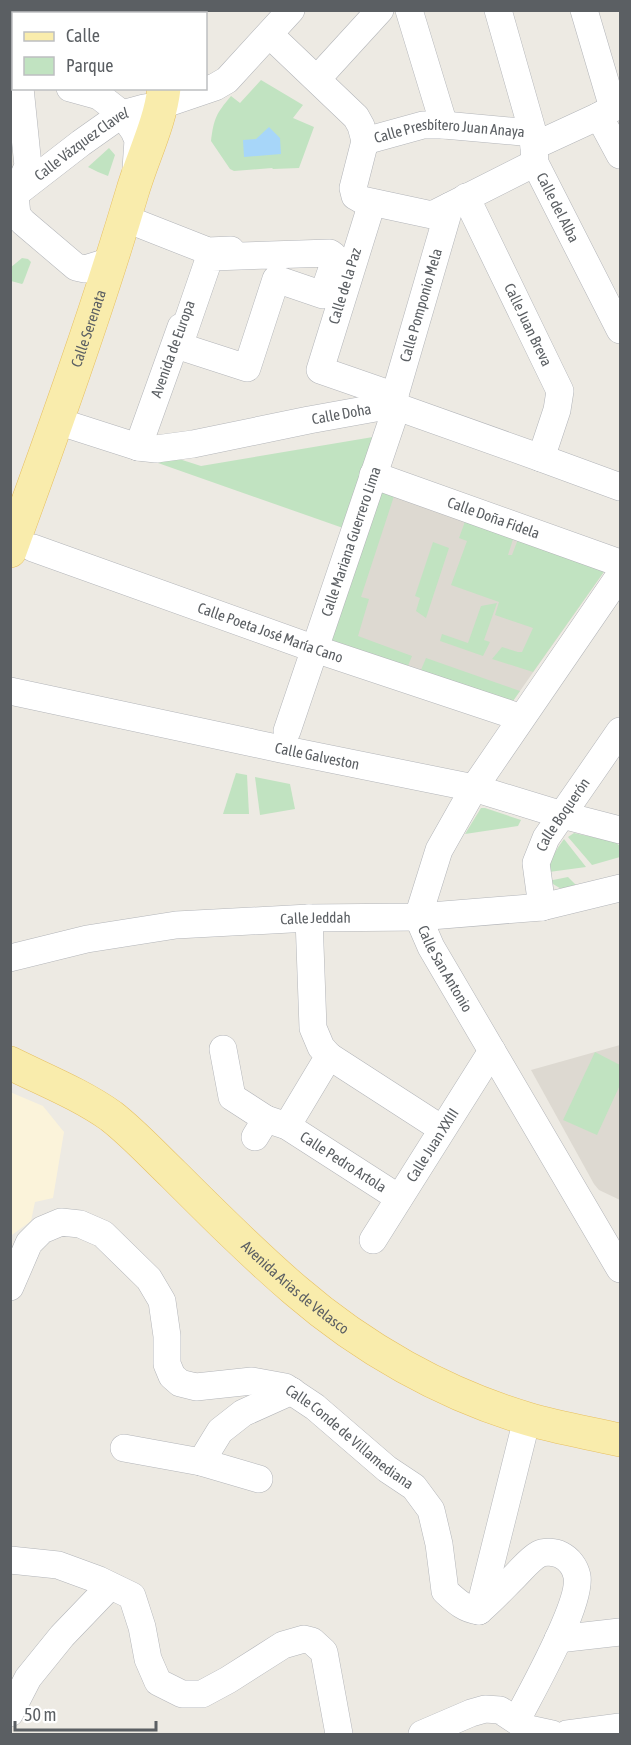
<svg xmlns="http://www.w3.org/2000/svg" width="631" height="1745" font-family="'Asap Condensed',sans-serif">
  <rect width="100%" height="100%" fill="#edeae3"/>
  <polygon fill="#fbf3da" points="10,1092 43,1106 64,1132 53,1198 35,1202 31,1221 12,1235 10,1235"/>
  <g fill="#ddd9d1">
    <polygon points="379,484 608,566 508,708 327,646"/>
    <polygon points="620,1045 620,1200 599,1190 594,1184 531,1070"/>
  </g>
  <g fill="#c1e3c1">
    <path d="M 261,80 L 303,105 L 293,118 L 314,127 L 299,168 L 273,169 L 272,168 L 234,171 L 230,169 L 211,141 C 214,118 216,114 231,96 L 240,103 Z"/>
    <polygon points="109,148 115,155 108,176 98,172 88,167"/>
    <polygon points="22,258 28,259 31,262 23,283 22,284 11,281 10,268"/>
    <polygon points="373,437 343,528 158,463 176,458 201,466"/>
    <polygon points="379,484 396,490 361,597 369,599 358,636 412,656 405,673 327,646"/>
    <polygon points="467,516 515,533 508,555 512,555 520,534 608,566 533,672 492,659 502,647 518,652 522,652 533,628 495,615 499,602 451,585 467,541 459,538"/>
    <polygon points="433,542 449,548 426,618 416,611 420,598 415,596"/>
    <polygon points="497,603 484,640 490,642 483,656 440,641 442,634 468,643 481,606"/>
    <polygon points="426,658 520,691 508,708 418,677"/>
    <polygon points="236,773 247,775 249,814 223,814"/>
    <polygon points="255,777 290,784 295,809 260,815"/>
    <polygon points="481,808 485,808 521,820 518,826 465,834"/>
    <polygon points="574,833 615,842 620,846 620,857 592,865 568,837"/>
    <path d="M 564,839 L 586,867 L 549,872 C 549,859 557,849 564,839 Z"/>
    <polygon points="568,877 578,887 563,890 548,881"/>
    <polygon points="595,1052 620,1065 620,1085 597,1135 563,1120"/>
  </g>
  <polygon fill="#a7d6f9" points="269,127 280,138 281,154 244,157 243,140 256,139"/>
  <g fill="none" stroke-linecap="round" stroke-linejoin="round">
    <defs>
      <g id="minor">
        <polyline points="409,10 444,125"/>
        <path id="s1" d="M 498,10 L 533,133 L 535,163 L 620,330"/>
        <polyline points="584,10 613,108"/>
        <polyline points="270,35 356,117 361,126 365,141 353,188 355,196 362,200 432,215 535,163"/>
        <polyline points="317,79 380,10"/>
        <polyline points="20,88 28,166 15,195 17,215 23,222 76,267 85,269 111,261"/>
        <polyline points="70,88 99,96 122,114 134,131 138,140 136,169"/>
        <polyline points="599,116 620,155"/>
        <path id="s2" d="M 365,141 L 423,125 L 444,125 L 533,133"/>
        <polyline points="534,146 599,116 620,104"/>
        <path id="s3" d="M 466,197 L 560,391 L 557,410 L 541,458"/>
        <path id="s4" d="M 10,198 L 81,143 L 122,114 L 144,108 L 162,105 L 215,87 L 227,80 L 291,10"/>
        <polyline points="372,203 320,370 395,396"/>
        <polyline points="124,218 208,251 231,250"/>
        <polygon points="330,253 334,256 335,260 323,295 276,279 247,368 179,346 209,259 212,257"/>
        <path id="s5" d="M 392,405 L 450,206"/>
        <path id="s6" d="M 57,421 L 138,447 L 156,449 L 193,444 L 309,420 L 392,405 L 541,458 L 620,487"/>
        <polyline points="138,447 181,327"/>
        <path id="s7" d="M 373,475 L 614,561"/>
        <path id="s8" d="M 33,548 L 315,649 L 510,714"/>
        <path id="s9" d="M 620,575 L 474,788 L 439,850 L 418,917 L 431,947 L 620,1269"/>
        <path id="s10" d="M 10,691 L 281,749 L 474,788 L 562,815 L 620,830"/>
        <path id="s11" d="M 287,731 L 392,421"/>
        <path id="s12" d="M 542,907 L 536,863 L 546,838 L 620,731"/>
        <path id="s13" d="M 10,958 L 87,939 L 176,925 L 309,918 L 418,917 L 542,907 L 620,888"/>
        <polyline points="223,1049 232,1097 266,1119"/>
        <polyline points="329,1056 442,1129"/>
        <polyline points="287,1126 329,1056 321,1047 313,1028 309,918"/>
        <path id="s14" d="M 255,1137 L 266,1119 L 287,1126 L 399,1198"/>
        <path id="s15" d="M 373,1240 L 492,1051"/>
        <path id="s16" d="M 10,1287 L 29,1243 L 42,1230 L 61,1222 L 80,1224 L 103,1234 L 149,1279 L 162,1301 L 167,1336 L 167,1364 L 172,1376 L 180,1383 L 196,1387 L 252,1381 L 285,1387 L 315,1407 L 387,1469 L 414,1487 L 431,1510 L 439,1544 L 445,1591 C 456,1601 464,1609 479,1611 C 492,1600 503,1588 515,1576 C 523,1568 530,1559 539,1554 C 545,1551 555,1552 561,1555 C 569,1559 575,1567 577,1576 C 582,1604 531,1692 517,1720"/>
        <polyline points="124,1448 201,1462 259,1479"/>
        <polyline points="201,1462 220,1431 243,1413 292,1391"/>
        <polyline points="10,1560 58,1565 99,1580 132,1596 142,1627 148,1659 158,1682 182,1694 202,1694 228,1680 283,1645 304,1639 312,1641 324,1652 339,1734"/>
        <polyline points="479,1611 527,1419"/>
        <polyline points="558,1639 620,1632"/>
        <polyline points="10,1713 28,1678 62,1636 110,1586"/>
        <polyline points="422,1734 471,1713 485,1709 500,1710 529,1729 552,1734"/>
        <polyline points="567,1734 620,1727"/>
      </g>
      <g id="major">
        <polyline points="174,14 174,10"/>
        <path id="s17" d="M 10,551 C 53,433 96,314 132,193 C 142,158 160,124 164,88"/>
        <path id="s18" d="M 10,1063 C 44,1080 80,1094 111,1116 C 133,1133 153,1155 174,1175 C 213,1214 253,1254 295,1290 C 362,1348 443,1394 528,1419 C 558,1428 590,1433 620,1440"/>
      </g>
    </defs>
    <use href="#minor" stroke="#b3b5b9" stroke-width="28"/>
    <use href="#major" stroke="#e7c062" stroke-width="34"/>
    <use href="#minor" stroke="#fff" stroke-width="27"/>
    <use href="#major" stroke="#f9ecac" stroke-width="33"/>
  </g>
  <g text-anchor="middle" stroke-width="4.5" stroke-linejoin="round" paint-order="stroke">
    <g font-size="15" fill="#5b5f63" stroke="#fff">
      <text dy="5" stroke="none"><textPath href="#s2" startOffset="86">Calle Presbítero Juan Anaya</textPath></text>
      <text dy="5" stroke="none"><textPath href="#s4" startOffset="90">Calle Vázquez Clavel</textPath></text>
      <text dy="5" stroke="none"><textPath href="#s1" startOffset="208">Calle del Alba</textPath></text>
      <text transform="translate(345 286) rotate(-73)" y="5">Calle de la Paz</text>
      <text dy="5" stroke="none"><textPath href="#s5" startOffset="104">Calle Pomponio Mela</textPath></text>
      <text dy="5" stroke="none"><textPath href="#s3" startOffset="142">Calle Juan Breva</textPath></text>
      <text dy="5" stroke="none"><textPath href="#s17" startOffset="236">Calle Serenata</textPath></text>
      <text transform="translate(173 349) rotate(-70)" y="5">Avenida de Europa</text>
      <text dy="5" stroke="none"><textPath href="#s6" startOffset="292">Calle Doha</textPath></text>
      <text dy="5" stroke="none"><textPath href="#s7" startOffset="128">Calle Doña Fidela</textPath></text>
      <text dy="5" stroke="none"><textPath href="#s11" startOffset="200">Calle Mariana Guerrero Lima</textPath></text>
      <text dy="5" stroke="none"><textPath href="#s8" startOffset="252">Calle Poeta José María Cano</textPath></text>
      <text dy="5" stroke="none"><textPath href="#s10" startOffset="314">Calle Galveston</textPath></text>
      <text dy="5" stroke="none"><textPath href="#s12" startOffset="100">Calle Boquerón</textPath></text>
      <text dy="5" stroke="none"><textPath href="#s13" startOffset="309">Calle Jeddah</textPath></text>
      <text dy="5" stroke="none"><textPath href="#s9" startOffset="458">Calle San Antonio</textPath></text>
      <text dy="5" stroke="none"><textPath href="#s15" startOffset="112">Calle Juan XXIII</textPath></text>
      <text dy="5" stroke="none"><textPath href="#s14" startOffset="110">Calle Pedro Artola</textPath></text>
      <text dy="5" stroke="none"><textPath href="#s18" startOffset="366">Avenida Arias de Velasco</textPath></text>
      <text dy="5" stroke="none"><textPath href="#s16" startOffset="496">Calle Conde de Villamediana</textPath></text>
    </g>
  </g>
  <rect width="631" height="1745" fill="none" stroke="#5b5f63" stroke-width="24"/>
  <rect x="12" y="12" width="195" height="78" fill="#ffffff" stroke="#bdbfc1" stroke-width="1.5"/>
  <rect x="24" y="32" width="30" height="9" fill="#f9ecac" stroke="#bdbfc1" stroke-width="1.5"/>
  <text x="66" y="42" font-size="18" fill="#5b5f63">Calle</text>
  <rect x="24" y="57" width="30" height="18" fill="#c1e3c1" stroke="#bdbfc1" stroke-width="1.5"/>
  <text x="66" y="72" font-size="18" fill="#5b5f63">Parque</text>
  <path d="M15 1721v9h141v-9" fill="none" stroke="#5b5f63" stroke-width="3"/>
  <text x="24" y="1721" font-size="18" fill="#5b5f63" stroke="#ffffff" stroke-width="4.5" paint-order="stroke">50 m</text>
</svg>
